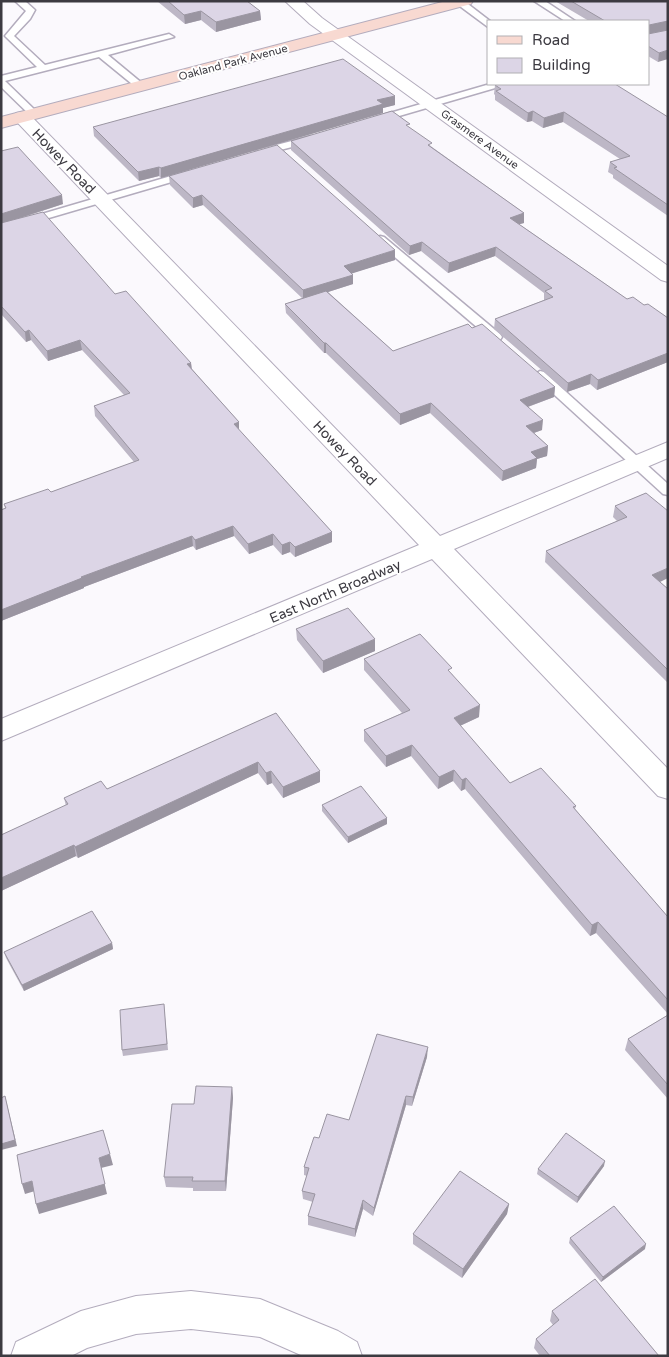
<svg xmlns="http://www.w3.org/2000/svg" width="669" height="1357" font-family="'Varela Round',sans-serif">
  <rect width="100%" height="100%" fill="#fbf9fd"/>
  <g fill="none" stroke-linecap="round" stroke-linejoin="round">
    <defs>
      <g id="service">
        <polygon points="15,1 25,1 35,10 30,19 14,36 45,65 169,34 174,37 108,55 143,84 143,88 137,88 99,57 5,81 37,112 39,114 34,117 31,116 1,87 1,76 37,67 5,36 26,11"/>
        <polygon points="456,1 464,1 490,21 488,21 488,27 457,4"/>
        <polygon points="534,1 545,1 575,21 565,21"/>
        <polygon points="490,84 504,84 502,86 382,121 376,121 374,119 376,117"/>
        <polygon points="311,136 316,139 315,141 261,155 256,152 257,150"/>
        <polygon points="188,171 192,172 193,174 192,176 1,232 1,226"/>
        <polygon points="380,236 384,237 500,334 502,337 500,340 492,340 376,241 375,239"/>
        <polygon points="540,371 544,372 668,484 668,495 663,494 536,378 534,375"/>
      </g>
      <g id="minor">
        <polygon points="285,1 303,1 322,18 668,266 668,282 661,280 310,24"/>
        <polygon points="22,112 28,113 440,536 668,442 668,458 454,549 668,769 668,799 658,796 432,559 1,741 1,719 419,545 16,121 13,117 16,113"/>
        <polygon points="191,1291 260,1299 338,1331 357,1342 362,1356 303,1356 260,1337 191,1329 136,1334 87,1348 71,1356 11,1356 16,1342 81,1311 136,1296"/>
      </g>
      <polygon id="secondary" points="446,1 473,1 471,4 1,128 1,117"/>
    </defs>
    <use href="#service" stroke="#b3acbd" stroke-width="3"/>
    <use href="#minor" stroke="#b3acbd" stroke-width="2"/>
    <use href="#secondary" stroke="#b3acbd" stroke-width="2"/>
    <use href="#service" fill="#fff" fill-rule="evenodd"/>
    <use href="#minor" fill="#fff" fill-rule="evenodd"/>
    <use href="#secondary" fill="#f8d9d1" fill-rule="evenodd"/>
  </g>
  <g fill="#bdb7c6">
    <polygon points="157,1 247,1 260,11 261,20 216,32 201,20 185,24"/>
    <polygon points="555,1 668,1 668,30 648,34 668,30 658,62 648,56 648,21 589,21"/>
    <polygon points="495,85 668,117 668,216 613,178 613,175 608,172 610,162 620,159 563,122 543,128 532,121 527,122 495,100 495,95 494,94"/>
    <polygon points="395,96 395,105 383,108 383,113 161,178 159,176 139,181 94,136 93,127"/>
    <polygon points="410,128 432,147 524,213 524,223 519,224 627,299 644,305 668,318 668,362 597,390 590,384 567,392 494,329 495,319 544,300 544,293 495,256 448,273 421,251 409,255 291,150 291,141"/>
    <polygon points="1,151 63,204 15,220 115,294 191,363 192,369 239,422 239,430 332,532 332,542 295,557 290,552 282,555 273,545 249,554 234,536 196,550 193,546 84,587 84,588 1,621 1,510 5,508 4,504 51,492 134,462 95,416 94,406 124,395 82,350 48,361 31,340 26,342 1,314"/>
    <polygon points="169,176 395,260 352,273 353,275 353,284 328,292 393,351 472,328 555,387 554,397 528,407 542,430 534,433 548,446 547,456 537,459 536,468 502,481 430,413 400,425 326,353 324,353 286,313 285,304 302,298 203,205 193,208 170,185"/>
    <polygon points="646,493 660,582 668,589 668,683 545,562 546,551 617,521 613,517 615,506"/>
    <polygon points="296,629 375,651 323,673 297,640"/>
    <polygon points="364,659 452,674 479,717 460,726 510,783 576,806 575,809 668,917 668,1014 596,933 590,936 465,789 461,791 453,781 438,789 411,756 386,767 364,741 364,730 402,713 364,670"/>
    <polygon points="276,713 320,782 283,798 272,783 267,785 258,773 78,858 76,856 1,891 1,835 66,806 64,798 107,789"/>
    <polygon points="322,805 387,818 387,824 348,843 322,811"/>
    <polygon points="112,943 113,949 24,991 6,958 4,952"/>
    <polygon points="164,1004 168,1050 123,1056 122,1050"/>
    <polygon points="668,1015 668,1099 625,1050 628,1039"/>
    <polygon points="427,1057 412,1106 406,1105 373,1216 363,1209 355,1237 308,1225 308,1216 313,1202 303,1199 302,1191 307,1176 304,1175 304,1167 349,1120"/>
    <polygon points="232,1087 233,1098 226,1191 193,1191 193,1188 166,1187 164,1177 194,1104"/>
    <polygon points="604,1166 577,1203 537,1174 538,1169"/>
    <polygon points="509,1204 507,1214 462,1278 413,1244 413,1234"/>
    <polygon points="570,1238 645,1249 601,1282 569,1243"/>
    <polygon points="552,1311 659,1356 540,1356 534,1348 536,1339 553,1325 550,1321"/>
  </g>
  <g fill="#9a95a1">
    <polygon points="201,11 201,20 185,24 184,15"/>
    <polygon points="260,11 261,20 216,32 216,22"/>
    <polygon points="668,21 668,30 648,34 649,25"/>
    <polygon points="668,50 668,59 658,62 659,53"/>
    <polygon points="395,96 395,105 383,108 383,113 161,178 161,168 377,100"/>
    <polygon points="533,111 532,121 527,122 528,113"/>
    <polygon points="564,112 563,122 543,128 544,118"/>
    <polygon points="159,167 159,176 139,181 138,172"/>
    <polygon points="62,195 63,204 1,224 1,214"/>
    <polygon points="202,195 203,205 193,208 193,198"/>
    <polygon points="524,213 524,223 509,227 510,218"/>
    <polygon points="422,242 421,251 409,255 410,246"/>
    <polygon points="496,247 495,256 448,273 449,263"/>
    <polygon points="395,250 395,260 344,276 344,266"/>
    <polygon points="353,275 353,284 303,300 303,290"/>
    <polygon points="29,330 31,340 26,342 25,332"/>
    <polygon points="80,340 82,350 48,361 47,351"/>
    <rect x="324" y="343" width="2" height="10"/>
    <polygon points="668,353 668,362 597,390 598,380"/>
    <polygon points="191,363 192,373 187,364"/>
    <polygon points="591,374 590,384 567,392 568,383"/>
    <polygon points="555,387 554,397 519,410 520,400"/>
    <polygon points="431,403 430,413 400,425 400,414"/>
    <polygon points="543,420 542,430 525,436 526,426"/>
    <polygon points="239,422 239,432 234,424"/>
    <polygon points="548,446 547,456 537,459 536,468 502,481 503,471 531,452"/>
    <polygon points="233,526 234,536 196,550 195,540"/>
    <polygon points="332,532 332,542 295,557 295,547"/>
    <polygon points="273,534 273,545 249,554 248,544"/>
    <polygon points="192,536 193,546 84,587 84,588 1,621 1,610 81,577"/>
    <polygon points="290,542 290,552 282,555 282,545"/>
    <polygon points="668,568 668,578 650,587 652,575"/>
    <polygon points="375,639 375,651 323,673 323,661"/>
    <polygon points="480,705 479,717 453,729 454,718"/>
    <polygon points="412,745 411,756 386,767 386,756"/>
    <polygon points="258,762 258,773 78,858 75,847"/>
    <polygon points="454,770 453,781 438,789 439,777"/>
    <polygon points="271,771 272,783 267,785 266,773"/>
    <polygon points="320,771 320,782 283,798 283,787"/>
    <polygon points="466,778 465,789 461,791 462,780"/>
    <polygon points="387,818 387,824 348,843 348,837"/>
    <polygon points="74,845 76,856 1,891 1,878"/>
    <polygon points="598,922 596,933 590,936 592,925"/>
    <polygon points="112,943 113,949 24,991 22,985"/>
    <polygon points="428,1047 427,1057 412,1106 413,1097"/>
    <polygon points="232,1087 233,1098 226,1191 225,1181"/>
    <polygon points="5,1096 17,1146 1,1150 1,1144"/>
    <polygon points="406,1096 406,1105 373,1216 374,1208"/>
    <polygon points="110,1154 113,1165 101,1168 107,1194 39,1214 36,1204 99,1158"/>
    <polygon points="605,1161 604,1166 577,1203 578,1197"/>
    <polygon points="32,1181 35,1191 25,1194 22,1184"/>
    <polygon points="363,1200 363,1209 355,1237 355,1229"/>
    <polygon points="509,1204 507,1214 462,1278 463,1269"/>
    <polygon points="646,1244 645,1249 601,1282 603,1277"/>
  </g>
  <g fill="#dcd5e6" stroke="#9a95a1">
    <polygon points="168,1 247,1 260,11 216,22 201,11 184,15"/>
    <polygon points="571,1 668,1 668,21 649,25 648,34 668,30 668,50 659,53 648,46 648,21 605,21"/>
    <polygon points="343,59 395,96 377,100 383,104 161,168 159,167 138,172 93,127"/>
    <polygon points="499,84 615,84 668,117 668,205 614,168 617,167 610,162 630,156 564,112 544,118 533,111 528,113 496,91 501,89 495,85"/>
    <polygon points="392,111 410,124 406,125 432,143 428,145 524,213 510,218 627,299 633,297 644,305 648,304 668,318 668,353 598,380 591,374 568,383 495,319 553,297 545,291 552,288 496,247 449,263 422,242 410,246 291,141"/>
    <polygon points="277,145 395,250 344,266 353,275 303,290 202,195 193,198 169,176"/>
    <polygon points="18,147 62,195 1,214 1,151"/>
    <polygon points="43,212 115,294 126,291 191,363 187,364 239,422 234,424 332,532 295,547 290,542 282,545 273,534 248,544 233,526 195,540 192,536 81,577 82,578 1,610 1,510 6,508 4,504 48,489 51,492 139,460 94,406 130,393 80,340 47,351 29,330 25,332 1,306 1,223"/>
    <polygon points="326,291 393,351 468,324 472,328 482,324 555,387 520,400 543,420 526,426 548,446 531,452 537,458 503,471 431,403 400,414 326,343 324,343 285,304"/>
    <polygon points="646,493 668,511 668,568 652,575 668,589 668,670 546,551 627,517 615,506"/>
    <polygon points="348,608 375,639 323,661 296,629"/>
    <polygon points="420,634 452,668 448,670 480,705 454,718 510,783 541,768 576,806 573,807 668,917 668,1000 598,922 592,925 466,778 462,780 454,770 439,777 412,745 386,756 364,730 410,710 364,659"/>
    <polygon points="276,713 320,771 283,787 271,771 266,773 258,762 75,847 74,845 1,878 1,835 68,804 64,798 101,781 107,789"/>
    <polygon points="361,786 387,818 348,837 322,805"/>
    <polygon points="92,911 112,943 22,985 4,952"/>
    <polygon points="164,1004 167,1044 122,1050 120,1010"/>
    <polygon points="668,1015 668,1085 628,1039"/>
    <polygon points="377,1034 428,1047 413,1097 406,1096 374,1208 363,1200 355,1229 308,1216 315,1194 302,1191 309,1168 304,1167 314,1137 319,1138 327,1114 349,1120"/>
    <polygon points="196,1086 232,1087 225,1181 192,1181 193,1177 164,1177 172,1104 194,1104"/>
    <polygon points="5,1096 15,1140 1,1144 1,1098"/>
    <polygon points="103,1130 110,1154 99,1158 105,1184 36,1204 32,1181 22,1184 17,1155"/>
    <polygon points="566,1133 605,1161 578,1197 538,1169"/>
    <polygon points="460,1171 509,1204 463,1269 413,1234"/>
    <polygon points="614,1206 646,1244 603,1277 570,1238"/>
    <polygon points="595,1279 659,1356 550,1356 536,1339 559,1320 552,1311"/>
  </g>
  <g text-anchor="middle" stroke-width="4" stroke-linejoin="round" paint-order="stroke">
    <g font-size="11" fill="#3c3a41" stroke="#fff">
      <text transform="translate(233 62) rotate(-15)" y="4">Oakland Park Avenue</text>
      <text transform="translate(480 139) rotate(36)" y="4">Grasmere Avenue</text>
    </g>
    <g font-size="14" fill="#3c3a41" stroke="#fff">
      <text transform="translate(64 161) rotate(46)" y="5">Howey Road</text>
      <text transform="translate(345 453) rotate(46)" y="5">Howey Road</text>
      <text transform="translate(335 591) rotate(-23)" y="5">East North Broadway</text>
    </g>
  </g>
  <rect width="669" height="1357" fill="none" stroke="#3c3a41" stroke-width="5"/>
  <rect x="487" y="20" width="162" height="65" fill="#ffffff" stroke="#b1b0b3"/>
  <rect x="497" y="36" width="25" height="8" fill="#f8d9d1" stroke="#b1b0b3"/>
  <text x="532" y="45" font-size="15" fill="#3c3a41">Road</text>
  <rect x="497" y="58" width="25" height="15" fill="#dcd5e6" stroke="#b1b0b3"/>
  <text x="532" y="70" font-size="15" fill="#3c3a41">Building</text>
</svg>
